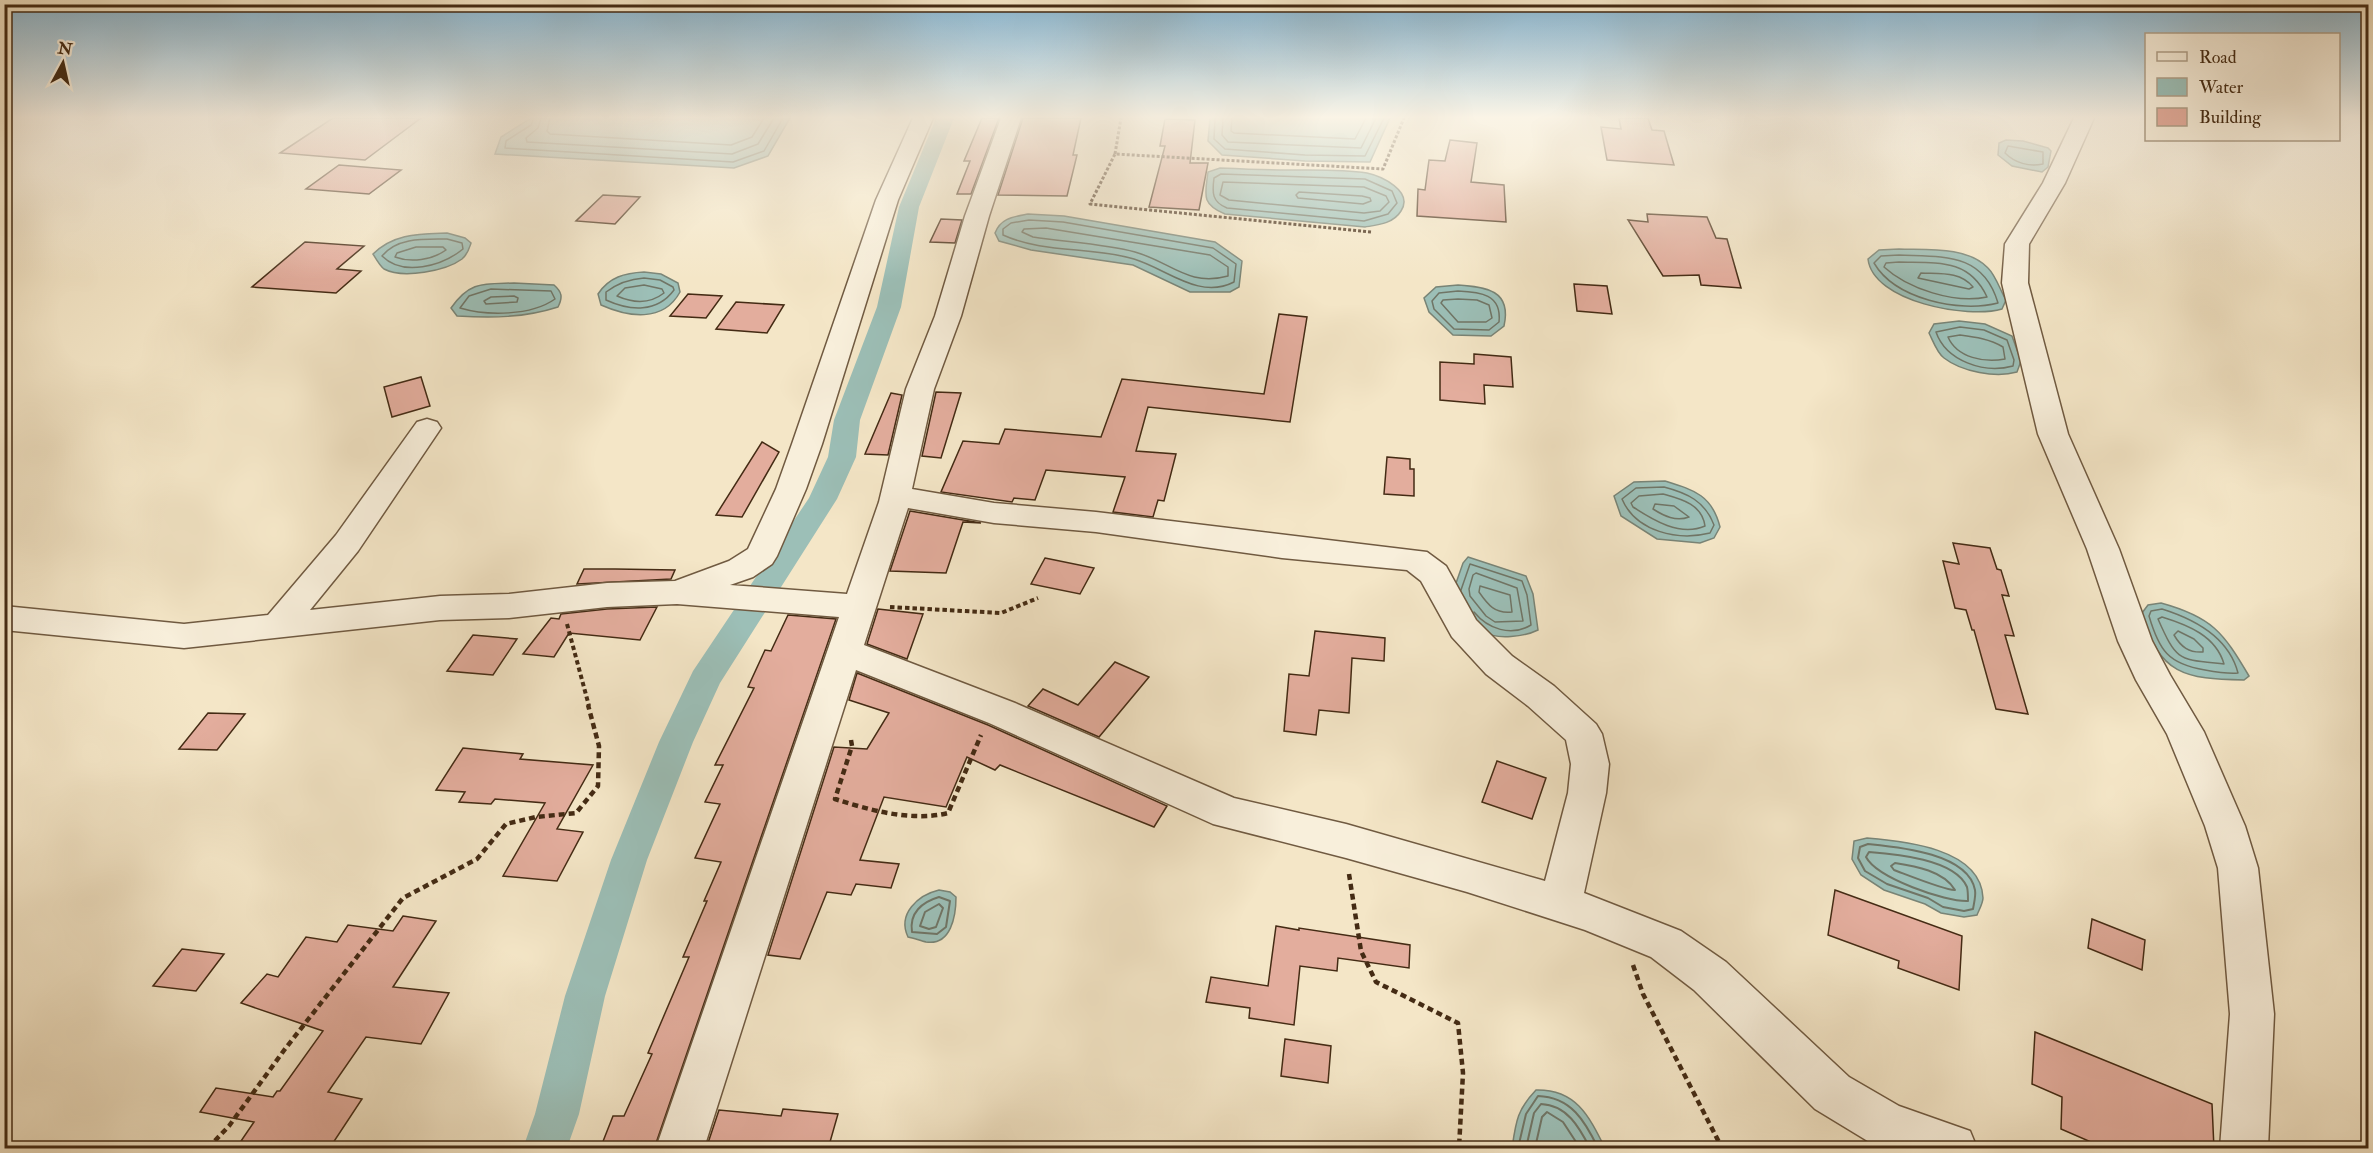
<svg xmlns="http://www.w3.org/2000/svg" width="2373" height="1153" font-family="'IM FELL Double Pica',serif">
  <rect width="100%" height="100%" fill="#f4e6c7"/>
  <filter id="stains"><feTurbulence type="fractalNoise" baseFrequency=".00333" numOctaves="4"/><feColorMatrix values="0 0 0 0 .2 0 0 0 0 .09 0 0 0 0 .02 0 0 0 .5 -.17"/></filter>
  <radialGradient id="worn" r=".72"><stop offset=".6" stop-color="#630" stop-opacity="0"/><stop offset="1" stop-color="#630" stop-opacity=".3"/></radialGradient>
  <g fill="#9cbfb7" stroke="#798476" stroke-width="1.5">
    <polygon points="531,118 790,118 768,156 734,168 495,154 501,137"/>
    <polygon points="1210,118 1390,118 1370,162 1305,161 1222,155 1208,141"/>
    <polygon points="2006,140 2023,141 2048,148 2051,151 2048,167 2042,172 2012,166 1998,155 1999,143"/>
    <path d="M 1220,168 C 1243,169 1266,170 1289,170 C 1314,170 1342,169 1367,173 C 1381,176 1414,191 1401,211 C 1393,224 1377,225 1365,227 L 1225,214 C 1201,204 1205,195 1208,172 Z"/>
    <path d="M 1028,214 L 1064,216 L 1215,242 L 1242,261 L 1239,287 L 1230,292 L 1190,292 L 1133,265 L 1031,250 L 999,241 L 995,233 C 1001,218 1013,217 1028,214 Z"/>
    <path d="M 447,233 L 465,238 L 471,243 C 469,249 468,254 462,259 C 446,271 403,279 384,269 C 380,266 376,259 373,254 C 394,233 420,234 447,233 Z"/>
    <path d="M 1899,249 C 1926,250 1967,246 1988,268 C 1996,276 2000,290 2006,300 L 2002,309 C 1968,319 1873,302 1868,259 L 1879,250 Z"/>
    <path d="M 644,272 L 661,274 L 678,283 L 680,292 C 663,323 628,317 601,305 L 598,294 C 609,277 625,273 644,272 Z"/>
    <path d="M 514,283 L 554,285 C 562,292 563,297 558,307 C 524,318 492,318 457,316 L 451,308 C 470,281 483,284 514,283 Z"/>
    <path d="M 1458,285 C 1486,287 1512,290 1504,326 L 1491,336 L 1453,335 L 1429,312 L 1424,298 L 1436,287 Z"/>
    <path d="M 1959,321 L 1985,324 L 2012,336 L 2021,361 L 2017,372 C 1996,378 1962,372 1944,358 C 1937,353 1933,341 1929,333 L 1934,324 Z"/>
    <path d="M 1665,481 C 1694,490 1712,495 1720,527 L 1714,538 L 1700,543 L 1657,539 L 1621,516 L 1614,496 L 1634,482 Z"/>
    <path d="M 1468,557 L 1526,576 L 1533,594 L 1538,630 C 1526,636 1496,641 1484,631 C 1474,623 1462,600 1454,589 L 1463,563 Z"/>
    <path d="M 2161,603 C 2212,617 2223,632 2249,676 L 2244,680 C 2185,679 2159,675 2142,613 L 2148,605 Z"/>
    <path d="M 1867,838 C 1903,841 1981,848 1983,898 C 1983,903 1979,910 1977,915 L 1964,917 L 1941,913 L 1925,904 L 1884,890 L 1861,875 L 1852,859 L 1854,841 Z"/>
    <path d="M 939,890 L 950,892 L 956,897 C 956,916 951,946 926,942 C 921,941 914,938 908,937 C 897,914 918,895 939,890 Z"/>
    <path d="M 1536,1090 C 1576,1089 1589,1116 1605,1148 L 1512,1148 C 1516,1121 1517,1110 1536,1090 Z"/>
  </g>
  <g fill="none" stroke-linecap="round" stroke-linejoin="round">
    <g stroke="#707566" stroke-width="1.5">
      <polyline points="534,118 531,125 506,141 505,148 733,162 764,151 783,118"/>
      <polyline points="541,118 538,128 526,138 527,142 732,154 758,144 774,118"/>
      <polyline points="550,118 547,131 550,134 731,145 752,137 764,118"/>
      <polyline points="1215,118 1214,139 1225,149 1305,155 1365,156 1384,118"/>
      <polyline points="1223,118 1222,135 1228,142 1361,148 1376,118"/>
      <polyline points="1232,118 1231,131 1234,133 1355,139 1366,118"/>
      <path d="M 2008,146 L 2043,152 L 2043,164 C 2029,167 2015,163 2005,153 Z"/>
      <path d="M 1221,174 L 1365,179 L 1392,191 L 1397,203 L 1388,214 L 1364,221 L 1227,208 C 1212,202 1212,193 1214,178 Z"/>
      <polygon points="1223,182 1364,187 1386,196 1389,202 1380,211 1364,213 1229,200 1220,195"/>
      <polygon points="1299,192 1362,196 1370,198 1371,201 1363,204 1298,198 1296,195"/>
      <path d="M 1029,220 L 1063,222 L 1213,248 L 1236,264 L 1234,282 C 1199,300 1167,269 1134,259 C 1091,246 1045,254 1003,235 L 1003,229 L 1011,223 Z"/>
      <path d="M 1046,228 L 1210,255 L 1228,267 L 1228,276 C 1188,287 1171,262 1135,252 C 1105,244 1065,242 1033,237 L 1022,232 L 1024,229 Z"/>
      <path d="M 447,239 L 462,243 L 463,249 C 442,266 403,277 382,256 C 397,237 425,239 447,239 Z"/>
      <path d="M 416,247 L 443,247 L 446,250 C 432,260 411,263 395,257 L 397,253 Z"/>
      <path d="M 1899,255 C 1943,257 1983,252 1998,303 C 1959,313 1895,299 1874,263 L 1881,256 Z"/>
      <path d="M 1899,262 C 1936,263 1969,258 1987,297 C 1955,304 1908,289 1884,267 L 1886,263 Z"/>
      <path d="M 1921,273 C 1939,274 1960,271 1973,287 L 1969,289 L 1918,278 Z"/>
      <path d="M 644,278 L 660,280 L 673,287 L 674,290 C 657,313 630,311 606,300 L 606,292 C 618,283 629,279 644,278 Z"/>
      <path d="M 644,285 L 662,289 L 664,293 C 650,304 633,303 617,296 L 625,288 Z"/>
      <path d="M 491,289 L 551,291 L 555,299 C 531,316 487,316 460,308 L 469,296 Z"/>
      <path d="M 1458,291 C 1480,292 1502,294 1499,322 L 1489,330 L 1454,329 L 1434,309 L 1432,301 L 1439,293 Z"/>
      <polygon points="514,296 518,298 517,302 486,304 484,301 491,297"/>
      <polygon points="1458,299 1477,300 1489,305 1492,318 1486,322 1458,322 1441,303 1443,300"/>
      <path d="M 1960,327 L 1984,330 L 2007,340 L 2014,360 L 2013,366 C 1984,374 1946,361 1936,332 Z"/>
      <path d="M 1960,335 C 1975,337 1990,339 2003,347 L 2005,359 C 1985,363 1957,358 1948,337 Z"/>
      <path d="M 1664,487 C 1687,493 1705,501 1714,525 L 1710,533 C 1678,541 1636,532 1622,499 L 1636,488 Z"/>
      <path d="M 1663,494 C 1681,499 1702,504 1705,526 C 1680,537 1653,520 1633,507 L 1631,503 L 1639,496 Z"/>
      <path d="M 1655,504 L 1674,506 L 1689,517 C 1676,522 1664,516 1653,509 Z"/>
      <polygon points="1476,573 1517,588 1523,621 1495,622 1486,616 1470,596 1469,589 1473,575"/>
      <path d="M 1480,586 L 1510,595 L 1512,612 C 1495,614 1488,605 1479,592 Z"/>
      <path d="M 1461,590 L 1470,564 L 1522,581 L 1527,595 L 1531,625 C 1511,637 1488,629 1474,612"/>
      <path d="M 2162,609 C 2194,619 2229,638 2238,673 C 2227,674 2216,672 2205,670 C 2168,664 2159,650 2149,616 L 2151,611 Z"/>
      <path d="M 2162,617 C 2188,625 2216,636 2224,664 C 2178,659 2177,662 2158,619 Z"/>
      <path d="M 2178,631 L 2194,639 L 2203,648 L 2203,652 C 2189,653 2181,647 2174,635 Z"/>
    </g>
    <g stroke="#707566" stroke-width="2">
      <path d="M 1868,844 C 1898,847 1968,853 1975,890 C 1976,896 1974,903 1973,909 L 1964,911 L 1943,907 L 1928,898 L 1887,884 L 1865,871 L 1858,858 L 1860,847 Z"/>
      <path d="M 1869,852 C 1895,854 1955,859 1967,887 C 1968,891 1968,897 1968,901 C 1945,902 1877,878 1866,857 Z"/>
      <path d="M 1895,863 C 1915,866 1944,871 1955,890 C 1947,891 1905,874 1894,870 L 1891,866 Z"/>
      <path d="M 939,897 L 950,901 L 946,927 L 937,934 L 912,932 C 909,913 922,902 939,897 Z"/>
      <polygon points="939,904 943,908 936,927 929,929 920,926 925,912"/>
      <path d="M 1518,1148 L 1526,1114 L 1538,1096 C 1571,1097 1585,1121 1598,1148"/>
      <path d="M 1526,1148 L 1534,1113 L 1541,1104 C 1567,1105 1579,1127 1590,1148"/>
      <polyline points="1535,1148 1542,1117 1547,1112 1563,1122 1580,1148"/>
    </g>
    <polygon fill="#9cbfb7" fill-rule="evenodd" points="936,118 954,118 919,207 901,307 860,420 856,457 837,499 720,683 693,742 647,860 605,996 579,1114 567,1148 523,1148 535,1114 565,996 611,860 659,742 693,671 809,498 828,457 834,420 877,307 899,207"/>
  </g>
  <g fill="#e3ad9d" stroke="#442b14" stroke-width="1.5">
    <polygon points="333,118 421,118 365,160 280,153"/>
    <polygon points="982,118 999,118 971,194 957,194 970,161 964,161"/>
    <polygon points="1023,118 1081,118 1073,155 1077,155 1067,196 998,195"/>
    <polygon points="1619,118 1648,118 1652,130 1664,131 1674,165 1607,160 1601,127 1621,129"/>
    <polygon points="1165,119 1195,120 1190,163 1208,163 1199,210 1149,207 1165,146 1160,146"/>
    <polygon points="1450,140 1477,143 1471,182 1504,185 1506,222 1417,216 1418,189 1425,190 1429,160 1445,161"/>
    <polygon points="339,165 401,170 369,194 306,189"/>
    <polygon points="603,195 640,197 615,224 576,221"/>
    <polygon points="1647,214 1707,217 1716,238 1727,239 1741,288 1701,285 1699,275 1663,276 1628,220 1648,222"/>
    <polygon points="941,219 962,220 955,243 930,242"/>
    <polygon points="305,242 364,246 337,269 361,271 336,293 252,287"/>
    <polygon points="1574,284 1607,286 1612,314 1577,311"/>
    <polygon points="688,294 722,296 706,318 670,316"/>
    <polygon points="736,302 784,305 767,333 716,329"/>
    <polygon points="1279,314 1307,317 1290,422 1148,407 1136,451 1176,454 1164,501 1158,500 1153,517 1113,512 1125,477 1046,470 1035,500 1014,498 1012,502 941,492 963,441 999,444 1005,429 1101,437 1122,379 1264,394"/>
    <polygon points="1474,354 1511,357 1513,387 1484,385 1485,404 1440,400 1440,362 1474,364"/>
    <polygon points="421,377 430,406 392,417 384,387"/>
    <polygon points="936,392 961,393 941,458 922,456"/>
    <polygon points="891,393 902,395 888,455 865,454"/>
    <polygon points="762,442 779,452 742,517 716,515"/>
    <polygon points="1387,457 1410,459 1410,469 1414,469 1414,496 1384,494"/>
    <polygon points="910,511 981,523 963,522 946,573 890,571"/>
    <polygon points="1953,543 1990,548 1997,569 2001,570 2009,596 2002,595 2014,636 2005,635 2028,714 1996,709 1974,630 1972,630 1966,610 1955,608 1943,561 1959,564"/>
    <polygon points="1045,558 1094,568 1080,594 1031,584"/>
    <polygon points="584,569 615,569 675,570 671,579 577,584"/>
    <polygon points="657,607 640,640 569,633 554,657 523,654 551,618 559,619 561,614 607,609"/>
    <polygon points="878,609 923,614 907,659 867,644"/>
    <polygon points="788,615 836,619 654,1149 600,1149 613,1116 624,1116 652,1054 648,1053 689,957 683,957 707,901 704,901 721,862 695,858 720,804 705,802 723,765 715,765 754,688 748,687 765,650 771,651"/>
    <polygon points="1315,631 1385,638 1384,661 1352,658 1349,713 1319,710 1316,735 1284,731 1289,674 1309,676"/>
    <polygon points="473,635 517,639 493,675 447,671"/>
    <polygon points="1115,662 1149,677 1099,737 1028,706 1043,689 1078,705"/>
    <polygon points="857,673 988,725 1167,806 1154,827 1000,765 995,770 967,757 946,807 884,797 860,860 899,864 891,888 856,884 851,895 827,892 800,959 768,955 834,747 867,749 889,713 849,700"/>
    <polygon points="208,713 245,714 217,750 179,749"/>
    <polygon points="463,748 523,754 520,759 593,765 557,829 583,832 557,881 503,876 545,803 495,799 491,804 459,802 465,792 436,790"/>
    <polygon points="1497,761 1546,778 1532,819 1482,802"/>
    <polygon points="1835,890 1962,936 1959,990 1898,968 1899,961 1828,935"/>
    <polygon points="403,916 436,921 393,987 449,993 421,1044 366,1037 328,1092 362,1099 329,1149 278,1149 241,1141 254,1122 200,1112 216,1088 273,1097 277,1091 280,1091 323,1031 241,1003 267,974 278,977 306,937 337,942 348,925 393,931"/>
    <polygon points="2092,919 2145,940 2142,970 2088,948"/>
    <polygon points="1276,926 1299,930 1299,928 1410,945 1409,968 1338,958 1337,971 1300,966 1294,1025 1249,1018 1250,1008 1206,1002 1211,977 1268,986"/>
    <polygon points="182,949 224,954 196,991 153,986"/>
    <polygon points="2035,1032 2212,1104 2214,1149 2107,1149 2061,1129 2062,1097 2032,1084"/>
    <polygon points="1285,1039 1331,1046 1328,1083 1281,1076"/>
    <polygon points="783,1109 838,1114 828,1149 706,1149 719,1110 781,1116"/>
  </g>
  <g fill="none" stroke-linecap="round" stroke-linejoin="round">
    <defs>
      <g id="minor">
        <path d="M 913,118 L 933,118 L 898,200 L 822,444 L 806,489 L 777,556 L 772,564 L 753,577 L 730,585 L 847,594 L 879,502 L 906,389 L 935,316 L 965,216 L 1001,118 L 1021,118 L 989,216 L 961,316 L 934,389 L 912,489 L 994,503 L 1096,512 L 1427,552 L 1446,566 L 1476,620 L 1512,656 L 1554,686 L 1596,724 L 1602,734 L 1609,764 L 1606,793 L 1584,893 L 1681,931 L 1726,962 L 1849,1077 L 1899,1106 L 1970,1131 L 1977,1148 L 1885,1148 L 1871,1143 L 1815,1109 L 1694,990 L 1651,957 L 1585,930 L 1467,892 L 1346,858 L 1213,824 L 989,723 L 856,670 L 704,1148 L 656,1148 L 839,617 L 677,604 L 607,607 L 509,618 L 440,620 L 184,648 L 4,630 L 4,606 L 184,624 L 268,615 L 336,535 L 417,422 L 427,419 L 437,422 L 441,428 L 358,551 L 310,610 L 440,596 L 509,594 L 607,583 L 675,581 L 729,561 L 748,549 L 776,489 L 792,444 L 876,200 ZM 908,508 L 994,523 L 1096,532 L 1282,558 L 1407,570 L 1421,581 L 1452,637 L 1486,674 L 1528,706 L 1566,740 L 1571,764 L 1568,793 L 1545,881 L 1346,824 L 1234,798 L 1015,703 L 864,645 Z"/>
        <polygon points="2074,118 2094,118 2065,183 2029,244 2028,283 2068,434 2119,549 2152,641 2170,675 2204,732 2245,826 2258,868 2274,1014 2268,1148 2220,1148 2230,1014 2218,868 2205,826 2167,734 2136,680 2118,641 2087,549 2038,434 2002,283 2005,244 2043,183"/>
      </g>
    </defs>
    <use href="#minor" stroke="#705a41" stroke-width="3"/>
    <g stroke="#442b14" stroke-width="3" stroke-dasharray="3 2" stroke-linecap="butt">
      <polyline points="1115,154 1121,118"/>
      <polyline points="1371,232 1090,204 1115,154 1383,169 1404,118"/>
    </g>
    <g stroke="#442b14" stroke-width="4" stroke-dasharray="4.5 3" stroke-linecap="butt">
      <polyline points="890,607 1001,613 1038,598"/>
      <polyline points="567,624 589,706"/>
    </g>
    <g stroke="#442b14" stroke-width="4.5" stroke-dasharray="6 4" stroke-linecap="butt">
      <path d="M 851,740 L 852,746 L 835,799 C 869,810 912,822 948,813 L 981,735"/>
      <polyline points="1349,874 1361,951 1376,982 1458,1023 1463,1073 1459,1148"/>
      <polyline points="1633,965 1643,994 1722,1148"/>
      <polyline points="208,1148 229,1126 285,1049 403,898 477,859 506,824 536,817 576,813 598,786 599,746 588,705"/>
    </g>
    <use href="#minor" fill="#f8efdb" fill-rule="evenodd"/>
  </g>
  <linearGradient id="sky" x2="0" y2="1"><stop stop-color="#89b8d4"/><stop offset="0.42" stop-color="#faf4e6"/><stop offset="1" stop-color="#faf4e6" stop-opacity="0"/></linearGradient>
  <rect width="2373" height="279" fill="url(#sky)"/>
  <rect width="2373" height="1153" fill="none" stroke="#f4e6c7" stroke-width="24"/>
  <rect x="6" y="6" width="2361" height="1141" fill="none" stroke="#442b14" stroke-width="3"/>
  <rect x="12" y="12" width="2349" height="1129" fill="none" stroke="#442b14" stroke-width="1.5"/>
  <rect x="2145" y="33" width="195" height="108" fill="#f8efdb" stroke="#b0a18b" stroke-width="1.5"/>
  <rect x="2157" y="52" width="30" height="9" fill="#f8efdb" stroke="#b0a18b" stroke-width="1.5"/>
  <text x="2199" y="63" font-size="18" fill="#442b14">Road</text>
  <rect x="2157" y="78" width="30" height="18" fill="#9cbfb7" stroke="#b0a18b" stroke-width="1.5"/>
  <text x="2199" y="93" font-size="18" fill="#442b14">Water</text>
  <rect x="2157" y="108" width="30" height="18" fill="#e3ad9d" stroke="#b0a18b" stroke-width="1.5"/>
  <text x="2199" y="123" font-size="18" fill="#442b14">Building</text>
  <g transform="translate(63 63) rotate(8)" stroke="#f8efdb" stroke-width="4.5" paint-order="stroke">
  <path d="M0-4.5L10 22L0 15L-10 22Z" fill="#442b14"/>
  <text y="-9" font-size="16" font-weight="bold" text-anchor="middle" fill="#442b14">N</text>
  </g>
  <rect width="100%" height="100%" filter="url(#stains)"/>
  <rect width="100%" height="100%" fill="url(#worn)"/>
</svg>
